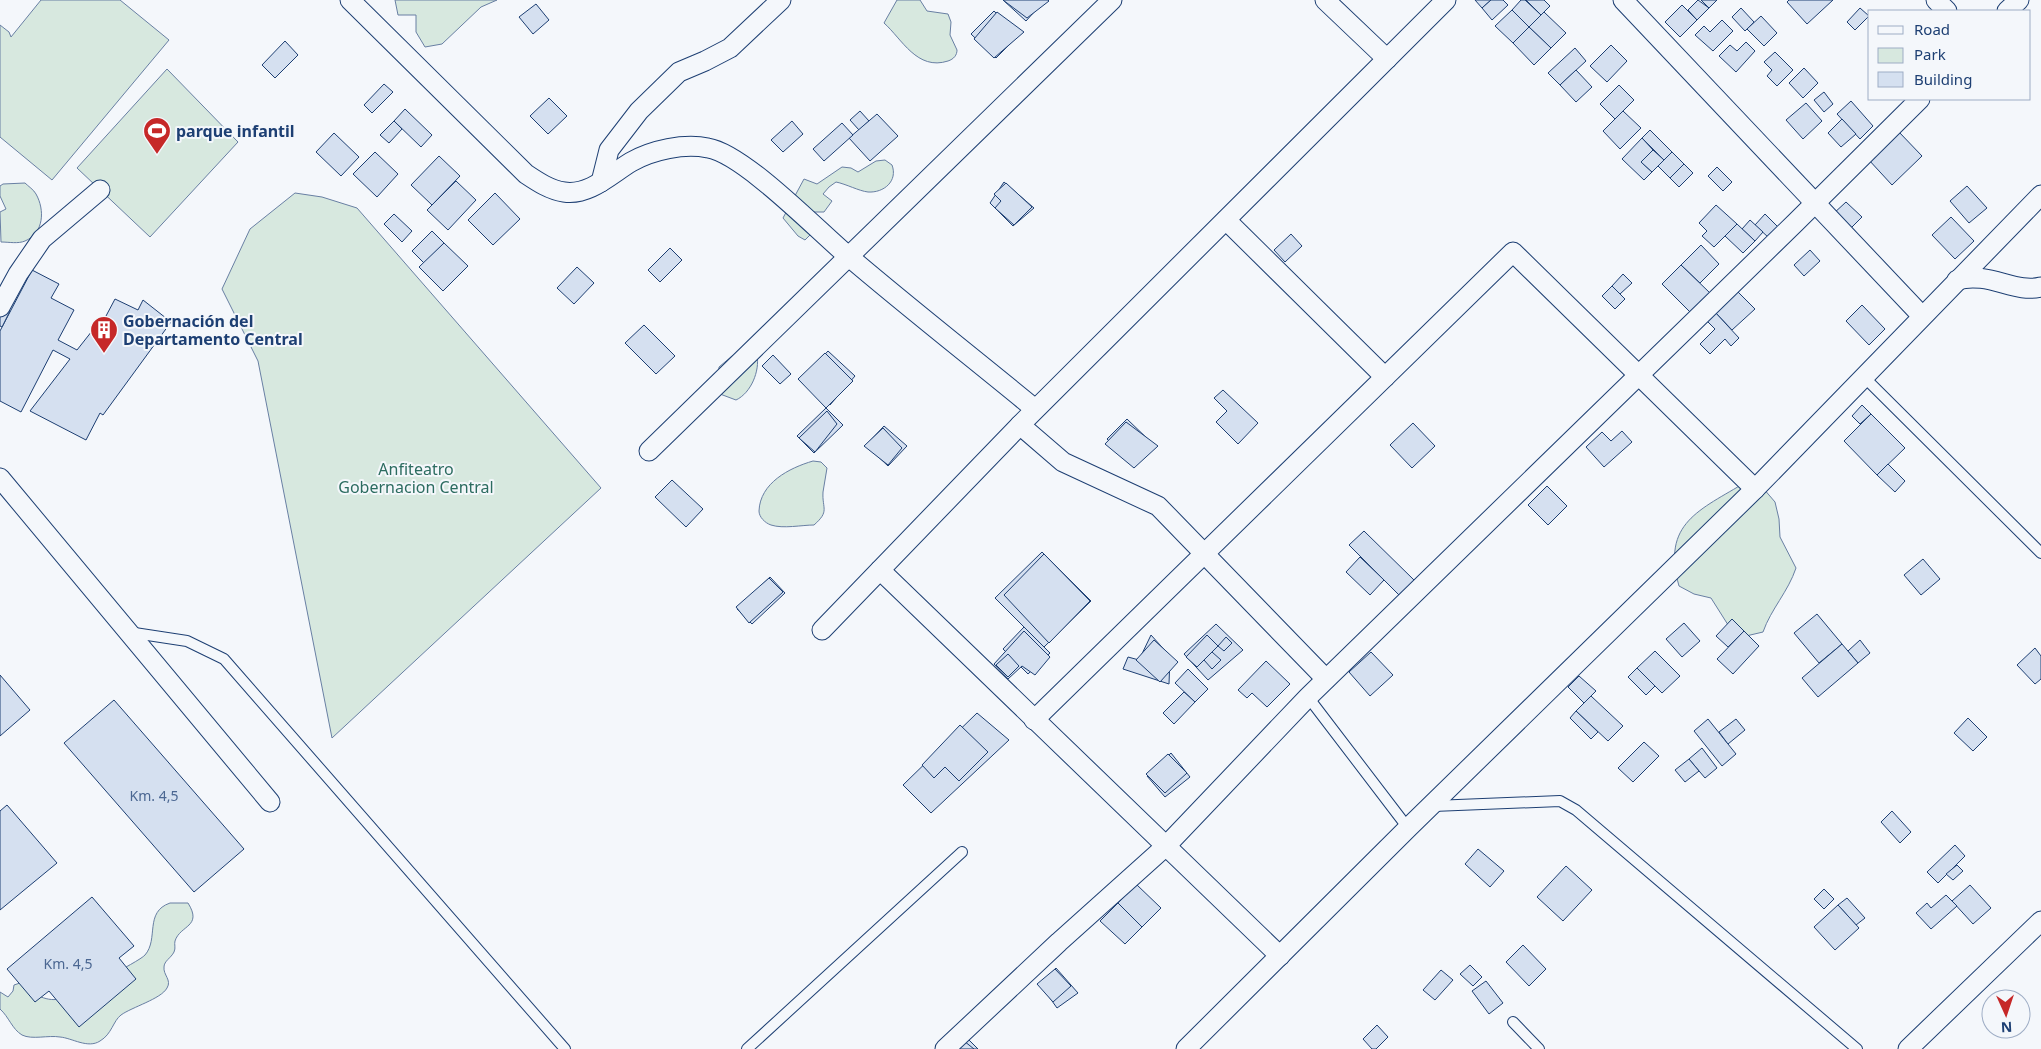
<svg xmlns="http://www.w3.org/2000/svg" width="2041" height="1049" font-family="'Noto Sans',sans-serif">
  <rect width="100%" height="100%" fill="#f4f7fb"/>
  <g fill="#d7e8df" stroke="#687fa3">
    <polygon points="41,0 120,0 169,40 52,180 0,137 0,25 9,32 11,37"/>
    <polygon points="395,0 497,0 481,7 442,44 425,47 416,32 416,15 398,15"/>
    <path d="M 897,0 L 920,0 L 927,11 L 948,14 L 951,22 L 950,35 L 957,50 C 957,55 954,59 948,61 C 917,71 902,39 884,23 Z"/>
    <polygon points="167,69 238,142 150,237 77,168"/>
    <path d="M 885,160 L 892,165 C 898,181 884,193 868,192 C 859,191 846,184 836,182 L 829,187 L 823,194 L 832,201 L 824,212 L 811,212 L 811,234 L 805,240 L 798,236 L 783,218 L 804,179 L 817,184 L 842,167 L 851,168 L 858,172 L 876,161 Z"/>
    <path d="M 25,183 C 28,186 34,190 36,194 C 45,210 44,233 25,241 C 18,244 9,242 1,242 L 0,212 L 6,209 L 0,196 L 0,186 L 3,184 Z"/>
    <polygon points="295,193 322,197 357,208 601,488 332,738 258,361 222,289 250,229"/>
    <path d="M 740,354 L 757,355 C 760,371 751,393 736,400 L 720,394 L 718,385 L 719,367 L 732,356 Z"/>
    <path d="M 813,461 L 821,462 L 827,468 C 826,476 824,484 823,492 C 822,509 830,511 814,525 C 802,525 783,529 771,525 C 765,523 759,517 759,511 C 760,483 789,468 813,461 Z"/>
    <path d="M 1746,482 L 1763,488 L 1775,502 L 1779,519 L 1780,537 L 1796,568 C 1788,592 1771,609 1763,632 L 1746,636 L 1730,628 L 1711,598 L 1694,594 L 1679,586 C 1661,523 1700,510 1746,482 Z"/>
    <path d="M 170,903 L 188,903 C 203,927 180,925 175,941 C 174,944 176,948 174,952 C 171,958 164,961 164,967 C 163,975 172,980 167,988 C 161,999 132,1007 121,1015 C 113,1021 112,1034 100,1041 C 88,1049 72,1038 60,1037 C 48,1035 32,1040 22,1035 C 12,1029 9,1017 0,1009 L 0,992 L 8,997 L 13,991 L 14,985 L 23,982 C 29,993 46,1002 59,999 C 69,997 139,962 145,955 C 159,939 144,912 170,903 Z"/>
  </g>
  <g fill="#d5e0f0" stroke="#1d3f73">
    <polygon points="1003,0 1045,0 1026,21"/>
    <polygon points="1003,0 1048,0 1049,1 1027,18"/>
    <polygon points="1475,0 1491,0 1482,8"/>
    <polygon points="1491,0 1503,0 1508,5 1492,20 1482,8"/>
    <polygon points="1521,0 1525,0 1541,15 1529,27 1512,10"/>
    <polygon points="1526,0 1544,0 1550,6 1541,15"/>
    <polygon points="1698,0 1709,8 1697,20 1688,10"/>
    <polygon points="1701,0 1717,0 1709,8"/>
    <polygon points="1789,0 1833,0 1807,24 1787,2"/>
    <polygon points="536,4 549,20 533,34 519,17"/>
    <polygon points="1682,5 1697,20 1680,37 1665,22"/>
    <polygon points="1741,8 1754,22 1745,31 1732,17"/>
    <polygon points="1860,8 1869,16 1855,30 1847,22"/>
    <polygon points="1512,10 1529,27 1513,43 1495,26"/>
    <polygon points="994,11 1019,35 996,58 971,34"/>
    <polygon points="997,12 1024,32 994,58 974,39"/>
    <polygon points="1544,12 1566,33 1551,48 1529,27"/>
    <polygon points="1761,16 1777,33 1764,46 1747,29"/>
    <polygon points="1722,20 1733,31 1713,51 1695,35 1704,26 1710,32"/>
    <polygon points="1529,27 1551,48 1534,65 1513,43"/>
    <polygon points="285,41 298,55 275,78 262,65"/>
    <polygon points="1746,42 1755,51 1736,72 1719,56 1730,45 1737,51"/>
    <polygon points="1611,45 1627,61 1607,82 1590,66"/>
    <polygon points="1575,48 1586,61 1560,85 1548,73"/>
    <polygon points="1775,52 1793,70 1777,86 1767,76 1772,70 1764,62"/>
    <polygon points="1804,68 1818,83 1803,98 1789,83"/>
    <polygon points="1576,70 1592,87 1576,102 1560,85"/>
    <polygon points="384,84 393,92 372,113 364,105"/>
    <polygon points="1619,85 1634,100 1615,119 1600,104"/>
    <polygon points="1824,92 1833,104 1824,112 1814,100"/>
    <polygon points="549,98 567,116 548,134 530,116"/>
    <polygon points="1851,101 1873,126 1860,139 1837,114"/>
    <polygon points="1806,103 1822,121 1803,139 1786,120"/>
    <polygon points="405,109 432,135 421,147 394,121"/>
    <polygon points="860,111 869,121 859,130 850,120"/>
    <polygon points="1623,111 1641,128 1620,149 1603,131"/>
    <polygon points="877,114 898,136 870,161 849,138"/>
    <polygon points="1842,119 1856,134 1841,147 1828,133"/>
    <polygon points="394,121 402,129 389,143 380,135"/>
    <polygon points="792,121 803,134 783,152 771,140"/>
    <polygon points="842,123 853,135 824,161 813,149"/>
    <polygon points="1650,130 1672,152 1664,160 1642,138"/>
    <polygon points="1898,131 1922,156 1892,185 1868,159"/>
    <polygon points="334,133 359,157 341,176 316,152"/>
    <polygon points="1642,138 1653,150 1641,162 1652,172 1644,180 1622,159"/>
    <polygon points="1653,150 1664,160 1652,172 1641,162"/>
    <polygon points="375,152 398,174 377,197 353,174"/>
    <polygon points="1672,152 1684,164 1670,178 1658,166"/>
    <polygon points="439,156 460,176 432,205 411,185"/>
    <polygon points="1684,164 1693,173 1679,187 1670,178"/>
    <polygon points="1717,167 1732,182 1723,191 1708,176"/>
    <polygon points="456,181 476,200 448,230 427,210"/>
    <polygon points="1004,182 1034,208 1013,226 990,203"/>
    <polygon points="1006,183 1032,207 1014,225 995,208 1001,201 994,194"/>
    <polygon points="1967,186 1987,208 1969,223 1950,201"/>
    <polygon points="495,193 520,219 493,245 468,220"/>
    <polygon points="1846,202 1862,217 1849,230 1833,214"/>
    <polygon points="1716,205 1737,224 1714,247 1702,236 1707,231 1699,223"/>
    <polygon points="394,214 412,231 402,242 384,224"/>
    <polygon points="1765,214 1778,227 1769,238 1755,225"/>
    <polygon points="1951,217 1974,241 1955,259 1932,235"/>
    <polygon points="1750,220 1763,232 1755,241 1742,229"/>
    <polygon points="1737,224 1755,241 1743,253 1725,236"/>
    <polygon points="432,231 444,243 424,263 412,251"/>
    <polygon points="1291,234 1302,246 1285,262 1274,250"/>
    <polygon points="444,243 468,266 443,291 419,267"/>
    <polygon points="1701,245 1719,264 1700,283 1681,265"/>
    <polygon points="670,248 682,260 660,282 648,270"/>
    <polygon points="1810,250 1820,261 1804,276 1794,265"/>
    <polygon points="1681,265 1710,293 1691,313 1662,284"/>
    <polygon points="577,267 594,283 574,304 557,288"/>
    <polygon points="32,270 59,284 51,298 74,310 58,340 77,350 92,331 97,333 115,299 138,310 143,300 171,322 103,415 100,413 86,440 30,411 70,359 53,350 21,412 0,401 0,331"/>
    <polygon points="1623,274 1632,283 1620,294 1612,286"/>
    <polygon points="1612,286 1625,299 1615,309 1602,296"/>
    <polygon points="1736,290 1755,309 1732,330 1714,311"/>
    <polygon points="0,305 10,311 2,327 0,326"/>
    <polygon points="1862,305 1885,329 1869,345 1846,321"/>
    <polygon points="1714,311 1739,338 1731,346 1725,339 1710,354 1700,344 1715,329 1705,319"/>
    <polygon points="644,325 675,356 656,374 625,343"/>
    <polygon points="828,351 855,376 830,405 800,381"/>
    <polygon points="825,353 853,381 826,408 798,379"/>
    <polygon points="773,355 791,374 780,384 762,366"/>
    <polygon points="1223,390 1258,423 1238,444 1216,422 1227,411 1214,398"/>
    <polygon points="1862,405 1871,414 1860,424 1852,416"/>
    <polygon points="826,408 843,425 814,453 797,436"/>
    <polygon points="827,411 837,424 815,452 799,438"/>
    <polygon points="1871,414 1905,448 1877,475 1844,441"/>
    <polygon points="1127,419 1154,445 1135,466 1107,439"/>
    <polygon points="1126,422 1158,446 1134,468 1105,444"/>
    <polygon points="1413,423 1435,446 1412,468 1390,445"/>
    <polygon points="884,426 907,446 888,466 866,445"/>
    <polygon points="883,428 902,448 888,465 864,446"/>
    <polygon points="1622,431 1632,442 1604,467 1586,447 1602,432 1611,441"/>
    <polygon points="1888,464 1905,481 1895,492 1877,475"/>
    <polygon points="672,480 703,509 686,527 655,497"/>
    <polygon points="1547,486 1567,506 1548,525 1528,505"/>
    <polygon points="1364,531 1414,580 1399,595 1349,545"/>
    <polygon points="1042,552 1091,601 1044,647 995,598"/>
    <polygon points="1044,554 1090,601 1049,643 1004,595"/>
    <polygon points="1360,557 1384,580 1370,595 1346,572"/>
    <polygon points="1923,559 1940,579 1921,595 1904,575"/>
    <polygon points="770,577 785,593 752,624 737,609"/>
    <polygon points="769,578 783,592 749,623 736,607"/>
    <polygon points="1817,614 1842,644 1819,663 1794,633"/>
    <polygon points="1732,619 1744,631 1728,647 1716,636"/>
    <polygon points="1684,623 1700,641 1682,657 1666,639"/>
    <polygon points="1216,624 1243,650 1208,680 1184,654"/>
    <polygon points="1024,627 1050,653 1028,674 1003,649"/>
    <polygon points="1024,631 1050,657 1035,675 1022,666 1008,679 994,664"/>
    <polygon points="1744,631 1759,646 1733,674 1717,659"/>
    <polygon points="1151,635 1170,656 1169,684 1123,669 1128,657 1139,660"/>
    <polygon points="1207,635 1218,646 1197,667 1186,657"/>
    <polygon points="1226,637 1232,643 1224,651 1218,646"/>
    <polygon points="1154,640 1178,662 1160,682 1136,660"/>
    <polygon points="1860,640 1870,653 1858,663 1848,651"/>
    <polygon points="1842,644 1858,663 1818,697 1802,678"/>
    <polygon points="2035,648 2041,656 2041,679 2035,684 2017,665"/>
    <polygon points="1655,651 1680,676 1662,693 1637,668"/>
    <polygon points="1212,652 1221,660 1212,669 1204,660"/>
    <polygon points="1371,652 1393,675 1370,696 1349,672"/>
    <polygon points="1008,654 1019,666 1008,677 996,665"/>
    <polygon points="1266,661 1290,684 1267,707 1252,693 1247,698 1238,690"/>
    <polygon points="1637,668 1655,686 1646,695 1628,677"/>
    <polygon points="1188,669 1208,689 1195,702 1175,683"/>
    <polygon points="0,675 30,710 0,736"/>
    <polygon points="1579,676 1596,691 1584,703 1568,687"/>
    <polygon points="1184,692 1195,702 1174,724 1163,713"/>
    <polygon points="1591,696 1623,726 1608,741 1576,711"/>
    <polygon points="114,700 244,849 194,892 64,743"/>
    <polygon points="1576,711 1598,732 1591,739 1570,718"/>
    <polygon points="977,713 1009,740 931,813 903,785"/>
    <polygon points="1968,718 1987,737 1973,751 1954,733"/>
    <polygon points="1708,719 1736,754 1722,766 1694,731"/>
    <polygon points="1736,719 1745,730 1728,744 1719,732"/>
    <polygon points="960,725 988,752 959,781 945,767 934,778 922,765"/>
    <polygon points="1644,742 1659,756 1633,782 1618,768"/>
    <polygon points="1702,748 1717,768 1705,778 1689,759"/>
    <polygon points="1171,753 1190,777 1165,797 1147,776"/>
    <polygon points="1168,754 1187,773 1165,793 1146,774"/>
    <polygon points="1689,759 1699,771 1685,782 1675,770"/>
    <polygon points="7,805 57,863 0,910 0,811"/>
    <polygon points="1892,811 1911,832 1900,843 1881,822"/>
    <polygon points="1955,845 1965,856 1938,883 1927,872"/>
    <polygon points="1478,849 1504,871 1490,887 1465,864"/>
    <polygon points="1957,865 1963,871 1953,880 1946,874"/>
    <polygon points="1566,866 1592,890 1563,921 1537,897"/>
    <polygon points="1136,884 1161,908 1142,927 1118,903"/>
    <polygon points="1970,885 1991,908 1973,924 1952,901"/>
    <polygon points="1824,889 1834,899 1824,909 1814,899"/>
    <polygon points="1946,895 1957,906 1931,929 1916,913 1927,903 1931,908"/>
    <polygon points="92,897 134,946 119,958 136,979 79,1027 49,991 35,1002 7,969"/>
    <polygon points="1847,898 1865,918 1856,925 1838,905"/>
    <polygon points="1118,903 1142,927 1125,944 1100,921"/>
    <polygon points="1838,905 1859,928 1835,950 1814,927"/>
    <polygon points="1523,945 1546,969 1529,986 1506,962"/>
    <polygon points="1470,965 1482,977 1473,986 1460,974"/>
    <polygon points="1056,968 1078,993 1057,1008 1040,984"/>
    <polygon points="1055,969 1071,986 1053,1002 1037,984"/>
    <polygon points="1441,970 1453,980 1435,1000 1423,990"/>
    <polygon points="1486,981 1503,1003 1489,1014 1472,991"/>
    <polygon points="1377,1025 1388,1037 1376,1049 1372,1049 1363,1039"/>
    <polygon points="968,1039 978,1049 959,1049"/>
    <polygon points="964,1041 974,1049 954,1049"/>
  </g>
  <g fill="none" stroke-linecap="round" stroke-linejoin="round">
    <defs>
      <g id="lane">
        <polyline points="1865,378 2041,553"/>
        <polyline points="128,632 187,641 224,659 565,1049"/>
        <polyline points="1308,697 1408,828"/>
        <polyline points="1433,806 1560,801 1576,810 1857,1049"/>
        <polyline points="1513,1022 1539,1049"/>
        <polyline points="747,1049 962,852"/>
      </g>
      <g id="street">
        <path d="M 350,0 L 526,174 C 538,182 550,190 564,192 C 589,196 611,174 631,162 C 652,150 684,143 708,148 C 744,154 817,230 848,256 C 909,308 973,358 1035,409"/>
        <polyline points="1325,0 1387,59"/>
        <polyline points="1623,0 1922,316"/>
        <polyline points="1936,0 1947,11"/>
        <polyline points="2007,11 2019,0"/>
        <polyline points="601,182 609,150 639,111 679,72 705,61 730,48 781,0"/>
        <polyline points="1226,220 1385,377"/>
        <path d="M 1957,280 C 1989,271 2015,294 2041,287"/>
        <polyline points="0,307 18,274 42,239 100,190"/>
        <polyline points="1020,425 1063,462 1158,506 1326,679"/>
        <polyline points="649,451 1112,0"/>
        <polyline points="0,478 270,802"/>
        <polyline points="880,570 1280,956"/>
        <polyline points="822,630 1020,425 1446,0"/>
        <polyline points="1034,720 1513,252 1755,489"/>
        <polyline points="945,1049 1059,942 1166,846 1308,697 1795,223 1920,99"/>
        <polyline points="1186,1049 1408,828 1755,489 2041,195"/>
        <polyline points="1908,1049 2041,921"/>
      </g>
    </defs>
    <use href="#lane" stroke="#1d3f73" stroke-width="12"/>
    <use href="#street" stroke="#1d3f73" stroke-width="21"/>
    <use href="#lane" stroke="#f4f7fb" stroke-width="10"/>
    <use href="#street" stroke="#f4f7fb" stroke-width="19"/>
  </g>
  <defs>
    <symbol id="stadium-pin" viewBox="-11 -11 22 30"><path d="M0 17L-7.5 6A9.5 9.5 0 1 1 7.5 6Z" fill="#c62828" stroke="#f4f7fb"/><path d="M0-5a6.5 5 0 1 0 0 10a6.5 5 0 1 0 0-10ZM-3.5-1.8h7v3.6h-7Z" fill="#fff"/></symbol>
    <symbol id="building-pin" viewBox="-11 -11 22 30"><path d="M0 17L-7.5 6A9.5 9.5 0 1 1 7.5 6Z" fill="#c62828" stroke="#f4f7fb"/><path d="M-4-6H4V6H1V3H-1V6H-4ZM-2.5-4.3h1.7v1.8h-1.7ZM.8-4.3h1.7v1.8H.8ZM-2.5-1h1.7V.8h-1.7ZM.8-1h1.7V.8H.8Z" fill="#fff"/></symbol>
  </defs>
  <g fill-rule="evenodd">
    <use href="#stadium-pin" x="141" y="115" width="32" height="43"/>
    <use href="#building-pin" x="88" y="314" width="32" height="43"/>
  </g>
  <g text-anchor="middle" stroke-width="4" stroke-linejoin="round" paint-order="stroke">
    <g font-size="14" fill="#4b6792">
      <text x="154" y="801">Km. 4,5</text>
      <text x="68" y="969">Km. 4,5</text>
    </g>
    <g font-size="16" font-weight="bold" fill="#1d3f73" stroke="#f4f7fb" text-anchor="start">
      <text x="176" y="137">parque infantil</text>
      <text x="123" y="327">Gobernación del<tspan x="123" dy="18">Departamento Central</tspan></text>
    </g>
    <g font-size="16" fill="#2c6c60" stroke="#f4f7fb">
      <text x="416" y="475">Anfiteatro<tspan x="416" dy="18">Gobernacion Central</tspan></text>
    </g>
  </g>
  <rect x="1868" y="10" width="162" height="90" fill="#f4f7fb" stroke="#9eadc5"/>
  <rect x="1878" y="26" width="25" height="8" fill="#f4f7fb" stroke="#9eadc5"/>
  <text x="1914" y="35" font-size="15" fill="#1d3f73">Road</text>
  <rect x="1878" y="48" width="25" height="15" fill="#d7e8df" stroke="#9eadc5"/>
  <text x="1914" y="60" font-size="15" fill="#1d3f73">Park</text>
  <rect x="1878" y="72" width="25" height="15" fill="#d5e0f0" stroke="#9eadc5"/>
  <text x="1914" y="85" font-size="15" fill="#1d3f73">Building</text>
  <g transform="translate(2006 1014) rotate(177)"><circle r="24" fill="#f4f7fb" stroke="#9eadc5"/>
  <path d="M0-4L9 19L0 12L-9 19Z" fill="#c62828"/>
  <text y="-8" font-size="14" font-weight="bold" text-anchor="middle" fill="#1d3f73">N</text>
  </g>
</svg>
